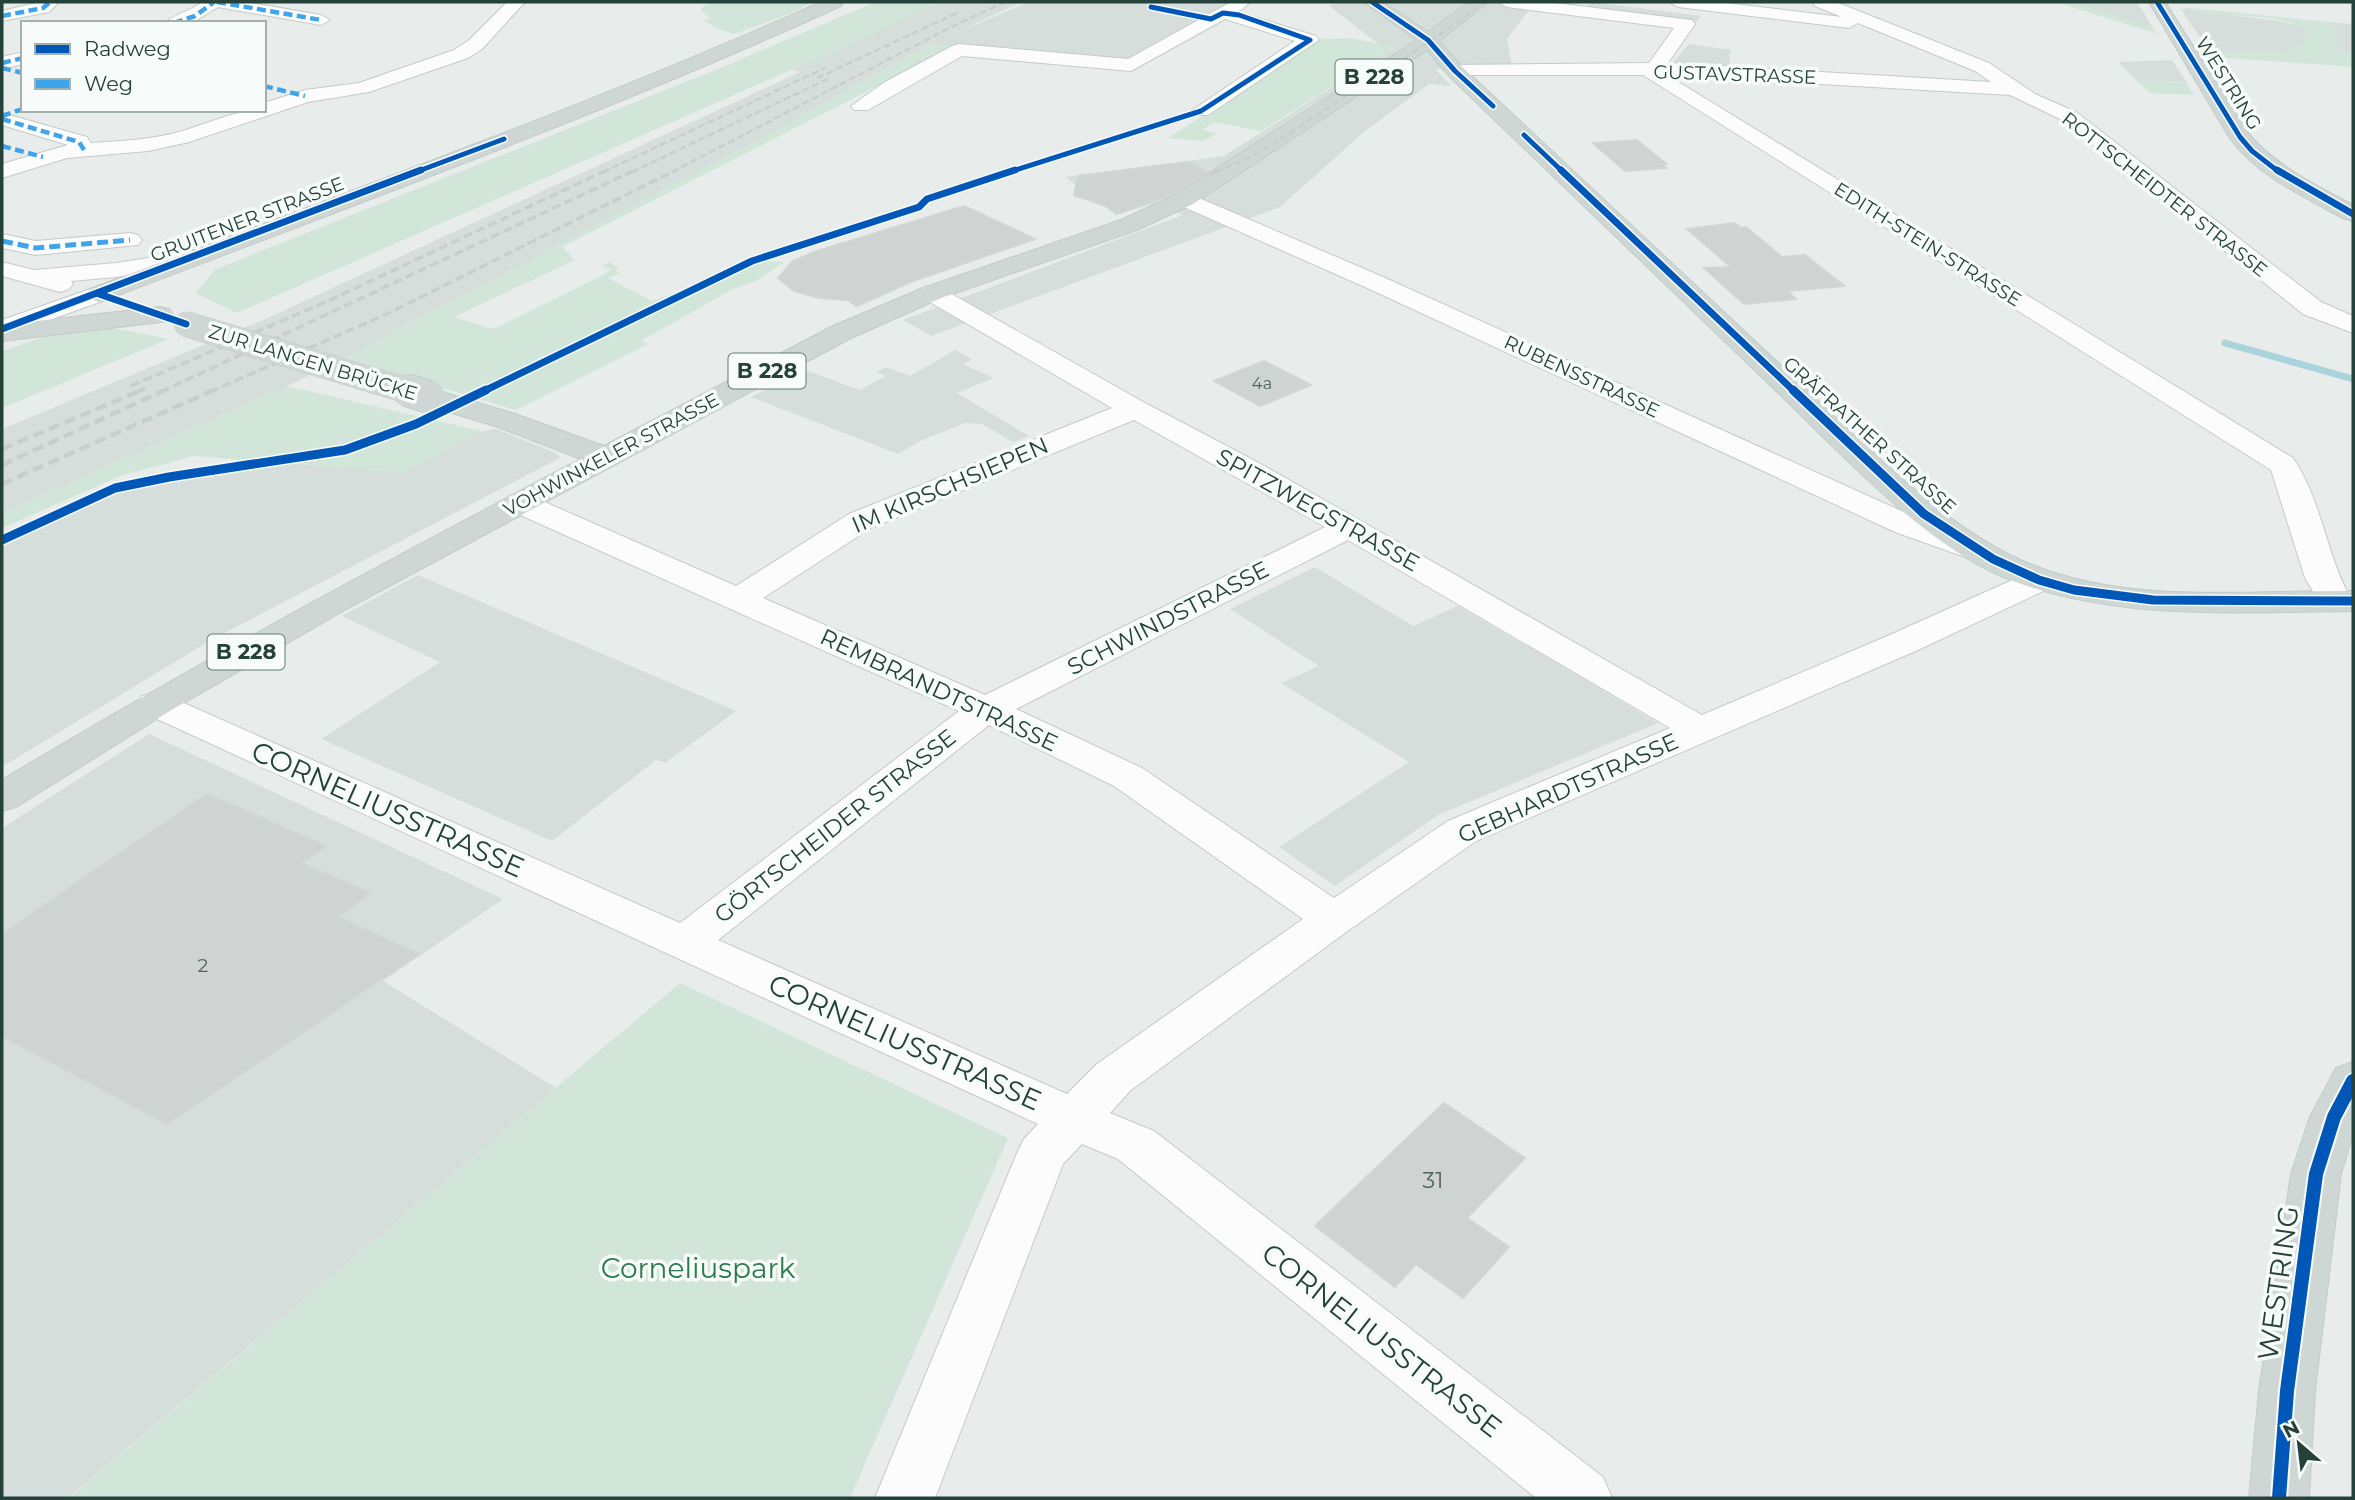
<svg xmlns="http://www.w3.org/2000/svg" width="2355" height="1500" font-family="Montserrat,sans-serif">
  <rect width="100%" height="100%" fill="#e8edeb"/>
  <g fill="#d6dedb">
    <polygon points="940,2 1021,2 955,33 1029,2 1233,2 1127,63 930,44 738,151 344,358 287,386 2,513 2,429 261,321 800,72 792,70"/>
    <polygon points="1350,2 1535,2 1507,39 1512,66 1435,69 1451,86 1429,84 1364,132 1280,207 931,336 903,320 1183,215 1156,203 1116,215 1065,177 1224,156 1394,48 1377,43 1328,5"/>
    <polygon points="1592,2 1701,16 1695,23 1584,9"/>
    <polygon points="2075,2 2137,2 2153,28 2097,11"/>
    <polygon points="2181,9 2280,21 2303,27 2311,35 2302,37 2306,42 2283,52 2246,54 2233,51 2212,55"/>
    <polygon points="2329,22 2353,24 2353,56 2336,49 2331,43 2335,28"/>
    <polygon points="1689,44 1732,50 1729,55 1731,67 1672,64"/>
    <polygon points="2172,60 2186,82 2137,81 2118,62"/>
    <polygon points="955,350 972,359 963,364 994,378 957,393 1029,436 1013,442 982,424 965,423 920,441 898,454 751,397 805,370 860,390 886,376 876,372 885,367 910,376"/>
    <polygon points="496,429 556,453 560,458 211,640 2,767 2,546 120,492 157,482"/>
    <polygon points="1315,567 1413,626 1458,606 1658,723 1438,815 1335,886 1279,847 1409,762 1281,683 1319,666 1230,609"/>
    <polygon points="418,575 736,711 665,763 656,760 552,841 321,739 440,662 342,616"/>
    <polygon points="149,734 503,899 383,981 556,1088 68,1498 2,1498 2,828"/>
  </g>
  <g fill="#d1e6d8">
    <polygon points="709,2 813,2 792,13 734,34 716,28 703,20 711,18 700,9"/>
    <polygon points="875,2 940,2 889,27 237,313 195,293 216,269 718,69"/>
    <polygon points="2056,2 2075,2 2153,28 2157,34"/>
    <path d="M 2180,7 L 2329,22 L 2335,28 L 2339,40 L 2331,43 L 2336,49 L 2353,56 L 2353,67 L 2213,57 C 2223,48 2261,54 2279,52 C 2288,51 2297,46 2305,42 L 2301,37 L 2311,35 C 2282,6 2215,23 2180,7 Z"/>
    <polygon points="1351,38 1395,47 1261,131 1214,122 1202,130 1217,133 1204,141 1168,138 1321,39"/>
    <polygon points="930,44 956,46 562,247 575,260 454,317 494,329 603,275 612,269 601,266 609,262 619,268 615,270 619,273 608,278 652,301 761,261 784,262 758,280 733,289 641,341 648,344 516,410 344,358 738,151"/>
    <polygon points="2137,81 2186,82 2193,95 2150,93"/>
    <polygon points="109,327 169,339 2,408 2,351 47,336"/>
    <polygon points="287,386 481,431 403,473 194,456 123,475 2,528 2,513"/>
    <polygon points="680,983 1008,1138 850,1498 69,1498"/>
  </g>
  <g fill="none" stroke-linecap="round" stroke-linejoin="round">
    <polyline stroke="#a9d4db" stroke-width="7" points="2225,343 2353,379"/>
  </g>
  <g fill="#cfd4d2" stroke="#d1d6d4" stroke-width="2">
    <polygon points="1637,140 1666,164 1662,164 1666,168 1625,171 1593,143"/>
    <polygon points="1189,162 1207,172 1176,192 1117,214 1106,206 1074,195 1078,176"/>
    <polygon points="964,206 1035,239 913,281 857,306 847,300 820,298 794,291 778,278 793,261 814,252"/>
    <polygon points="1735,223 1741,228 1746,227 1782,257 1805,255 1844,286 1787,291 1796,299 1744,304 1704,268 1731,267 1687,229"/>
    <polygon points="1264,361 1311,385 1260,406 1214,381"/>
    <polygon points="207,794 326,846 301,863 370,893 338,917 419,954 167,1124 2,1036 2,934"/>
    <polygon points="1444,1103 1525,1158 1467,1218 1509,1247 1463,1298 1416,1264 1395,1287 1315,1226"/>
  </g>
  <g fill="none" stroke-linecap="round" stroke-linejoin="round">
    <defs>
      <g id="minor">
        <polygon points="40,2 59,2 49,12 2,21 2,11"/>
        <path d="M 203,2 L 246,2 L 321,15 L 330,20 L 321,25 L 218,7 L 192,23 L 165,23 C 173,15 192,10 203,2 Z"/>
        <path d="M 507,2 L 525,2 L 482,49 L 468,58 L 369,92 L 308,102 L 189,142 L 148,151 L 67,158 L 2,178 L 2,164 L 68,145 L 2,125 L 2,113 L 87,137 L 91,143 C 120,141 150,140 179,132 C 208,124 234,110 264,110 L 264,103 L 305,90 L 359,83 L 454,50 L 468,41 Z"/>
        <polygon points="1231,2 1251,2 1238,12 1316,36 1319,40 1208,115 1194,115 1191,111 1295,41 1225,19 1131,71 962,56 868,110 854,110 851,106 885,82 952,46 959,44 1128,59"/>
        <path d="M 1498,2 L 1547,2 L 1692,20 L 1695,24 L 1668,63 L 1991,82 L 1975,71 L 1858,23 L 1849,28 L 1678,7 L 1669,2 L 1718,2 L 1842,17 L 1815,6 L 1812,2 L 1836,2 L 1989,63 L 2035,94 L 2076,112 L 2321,302 L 2353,316 L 2353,333 L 2303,314 L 2062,120 L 2010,95 L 1667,75 L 2293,458 C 2322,500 2326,556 2352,601 L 2347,608 L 2335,611 L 2323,608 L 2305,578 L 2271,470 L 1643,75 L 1448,75 L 1445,71 L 1448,67 L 1455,65 L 1649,63 L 1674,28 L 1507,7 Z"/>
        <polygon points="23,52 23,64 2,69 2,57"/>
        <polygon points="1185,192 1383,277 1917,518 1991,545 1995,552 1991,559 1979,562 1895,532 1365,287 1177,204 1174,199 1177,194"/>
        <polygon points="130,233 138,235 142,240 138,245 36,255 2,248 2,234 36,241"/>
        <polygon points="194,251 203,253 206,258 203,263 116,277 71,281 73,284 69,289 60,292 2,276 2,262 34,270 116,263"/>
        <path d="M 932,285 L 941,288 L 1145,403 L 1259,463 L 1702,715 L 1892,634 L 2028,573 L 2040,570 L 2052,573 L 2057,580 L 2052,587 L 1918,650 L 1476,841 L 1349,930 L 1131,1090 L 1110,1113 L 1154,1131 L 1603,1477 L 1612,1498 L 1536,1498 L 1118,1159 L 1082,1144 L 1063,1164 L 935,1498 L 875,1498 L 1017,1153 L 1024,1139 L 1038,1124 L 142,712 L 136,704 L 142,696 L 155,693 L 168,696 L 680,923 L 959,711 L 509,510 L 504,503 L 509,496 L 520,494 L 531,496 L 736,586 L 849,514 L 1112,408 L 923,298 L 919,293 L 923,288 ZM 1134,420 L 1325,527 L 985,695 L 763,598 L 871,528 ZM 1348,540 L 1670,728 L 1448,821 L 1334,898 L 1142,768 L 1016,709 ZM 989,725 L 1114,786 L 1303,919 L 1097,1064 L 1067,1094 L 718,940 Z"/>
        <polygon points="99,286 108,289 112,294 108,299 2,337 2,320"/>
      </g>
      <g id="major">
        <path d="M 821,2 L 844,2 L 841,6 C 602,115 353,205 108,299 L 99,302 L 90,299 L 86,294 L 90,289 C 335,196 582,109 821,2 Z"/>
        <path d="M 1364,2 L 1383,2 L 1428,32 L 1469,2 L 1488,2 L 1439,41 L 1462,67 C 1571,168 1679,270 1788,372 C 1859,438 1944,531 2035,566 C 2134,605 2249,590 2353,591 L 2353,611 C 2239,612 2122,621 2013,581 C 1926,549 1835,447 1768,383 C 1661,280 1555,178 1448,75 L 1427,50 L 1193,204 L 1137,230 L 941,298 L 851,338 L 350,607 L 168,712 L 16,807 L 2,811 L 2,780 C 191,666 385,562 581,459 L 495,426 L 419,403 L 415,397 L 419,391 L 429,388 L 439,391 L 515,414 L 604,446 L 833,326 L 923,288 L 1121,220 L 1177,194 L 1417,40 Z"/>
        <path d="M 2149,2 L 2165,2 L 2249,134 C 2277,167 2316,185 2353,205 L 2353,221 L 2345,219 C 2304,197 2257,176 2229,137 Z"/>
        <polygon points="160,307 169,309 173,315 169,321 2,341 2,325"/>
        <polygon points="2353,1062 2353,1134 2341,1174 2315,1391 2309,1498 2249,1498 2259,1391 2291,1174 2310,1117 2336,1068"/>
      </g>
    </defs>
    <use href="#minor" stroke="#c5cac8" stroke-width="2"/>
    <use href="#major" stroke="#c3ccc9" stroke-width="2"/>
    <use href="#minor" fill="#fcfcfc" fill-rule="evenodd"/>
    <use href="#major" fill="#cfd7d5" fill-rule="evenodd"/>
    <g stroke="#c9cdcc" stroke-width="2.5" stroke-dasharray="7 3.5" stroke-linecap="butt">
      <polyline points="817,78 957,13"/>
      <polyline points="603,172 825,68"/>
      <polyline points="632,172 828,79"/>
      <polyline points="672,172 949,28 1005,2"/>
      <path d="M 1215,172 C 1258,157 1294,130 1332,105 C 1383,71 1436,40 1484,2"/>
    </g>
    <g stroke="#c9cdcc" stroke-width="3.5" stroke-dasharray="9 4.5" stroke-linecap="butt">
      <polyline points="1210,174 1220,170"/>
      <polyline points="131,386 328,301 607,170"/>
      <polyline points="137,392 147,388"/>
      <polyline points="161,392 635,170"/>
      <polyline points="210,392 391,312 676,170"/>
    </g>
    <g stroke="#c9cdcc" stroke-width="4.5" stroke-dasharray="11 6" stroke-linecap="butt">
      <polyline points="2,449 142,390"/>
      <polyline points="2,465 165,390"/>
      <polyline points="2,484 214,390"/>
    </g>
    <defs>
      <polyline id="major-bridge-far1" points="186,324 412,392"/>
      <polyline id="major-bridge" points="407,390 429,397"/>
    </defs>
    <use href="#major-bridge-far1" stroke="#c3ccc9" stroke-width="26" stroke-linecap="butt"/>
    <use href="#major-bridge" stroke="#c3ccc9" stroke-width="34" stroke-linecap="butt"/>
    <use href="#major-bridge-far1" stroke="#cfd7d5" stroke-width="25"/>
    <use href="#major-bridge" stroke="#cfd7d5" stroke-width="32"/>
    <g stroke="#3ea4ec" stroke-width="4.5" stroke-dasharray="9 4.5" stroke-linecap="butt">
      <polyline points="217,2 321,20"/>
      <polyline points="2,16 43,8 50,2"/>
      <polyline points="174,23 195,16 214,2"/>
      <polyline points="2,63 23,58"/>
      <polyline points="2,68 23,73"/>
      <polyline points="264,86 305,96"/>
      <polyline points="2,116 23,109"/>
      <polyline points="2,119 79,142 84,150"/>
      <polyline points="2,146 43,157"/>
    </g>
    <polyline stroke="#3ea4ec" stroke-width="5" stroke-dasharray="11 5" stroke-linecap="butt" points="2,241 36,248 130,240"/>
    <defs>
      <g id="cycleway-far3">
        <polyline points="1372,2 1428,40 1455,71 1493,106"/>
        <polyline points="2157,2 2240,137 2252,151 2279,172"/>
        <polyline points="1524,135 1563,172"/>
        <polyline points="416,172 504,139"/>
        <polyline points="1009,172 1201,111 1310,40 1239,15 1223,13 1211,19 1151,7"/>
      </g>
      <g id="cycleway-far2">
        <polyline points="1561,170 1795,392"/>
        <polyline points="2277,170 2353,214"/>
        <polyline points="99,294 186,324"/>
        <polyline points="2,329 421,170"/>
        <polyline points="482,392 752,261 919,207 927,199 1015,170"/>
      </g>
      <g id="cycleway-far1">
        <polyline points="1793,390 1924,514 1993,559 2039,580 2074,590 2153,600 2353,601"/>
        <polyline points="2,540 115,488 169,477 345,450 416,424 486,390"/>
      </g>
      <polyline id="cycleway" points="2279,1498 2287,1391 2316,1174 2334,1117 2353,1081"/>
    </defs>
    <use href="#cycleway-far3" stroke="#f7fbf9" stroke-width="8"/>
    <use href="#cycleway-far2" stroke="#f7fbf9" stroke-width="10"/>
    <use href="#cycleway-far1" stroke="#f7fbf9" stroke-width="12"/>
    <use href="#cycleway" stroke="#f7fbf9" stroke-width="18"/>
    <use href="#cycleway-far3" stroke="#0057b8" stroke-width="5"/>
    <use href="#cycleway-far2" stroke="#0057b8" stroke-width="7"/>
    <use href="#cycleway-far1" stroke="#0057b8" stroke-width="9"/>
    <use href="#cycleway" stroke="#0057b8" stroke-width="14"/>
  </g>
  <g text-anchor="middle" stroke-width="7" stroke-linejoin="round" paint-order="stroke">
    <g font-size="16" fill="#506761">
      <text x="1262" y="389">4a</text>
    </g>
    <g font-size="19" fill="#24423a" stroke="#f7fbf9">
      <text transform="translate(1735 74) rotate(2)" y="7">GUSTAVSTRASSE</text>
      <text transform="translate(2229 83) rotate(58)" y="7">WESTRING</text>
      <text transform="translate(2165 194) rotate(38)" y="7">ROTTSCHEIDTER STRASSE</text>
      <text transform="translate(247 219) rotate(-21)" y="7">GRUITENER STRASSE</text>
      <text transform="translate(1928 244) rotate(32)" y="7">EDITH-STEIN-STRASSE</text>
      <text transform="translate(313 362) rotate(17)" y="7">ZUR LANGEN BRÜCKE</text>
      <text transform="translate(1582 376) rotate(25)" y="7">RUBENSSTRASSE</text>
      <text transform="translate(1870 435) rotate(42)" y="7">GRÄFRATHER STRASSE</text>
      <text transform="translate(611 454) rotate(-28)" y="7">VOHWINKELER STRASSE</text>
    </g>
    <g font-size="19" fill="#506761">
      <text x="203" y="972">2</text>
    </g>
    <g fill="#f7fbf9" stroke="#637a73" stroke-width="2">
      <rect x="1335.5" y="59.5" width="77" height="35" rx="5"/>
      <rect x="728.5" y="353.5" width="77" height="35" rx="5"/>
      <rect x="207.5" y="634.5" width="77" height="35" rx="5"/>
    </g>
    <g font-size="21" font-weight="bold" fill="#24423a">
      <text x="1374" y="84">B 228</text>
      <text x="767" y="378">B 228</text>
      <text x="246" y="659">B 228</text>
    </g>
    <g font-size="23" fill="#24423a" stroke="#f7fbf9">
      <text transform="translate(950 485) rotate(-23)" y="8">IM KIRSCHSIEPEN</text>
      <text transform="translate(1318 510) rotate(29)" y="8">SPITZWEGSTRASSE</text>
      <text transform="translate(1168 618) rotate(-27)" y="8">SCHWINDSTRASSE</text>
      <text transform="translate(939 690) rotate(25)" y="8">REMBRANDTSTRASSE</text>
      <text transform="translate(1568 788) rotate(-24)" y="8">GEBHARDTSTRASSE</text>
      <text transform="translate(835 826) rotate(-38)" y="8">GÖRTSCHEIDER STRASSE</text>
    </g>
    <g font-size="23" fill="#506761">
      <text x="1433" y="1188">31</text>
    </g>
    <g font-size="28" fill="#24423a" stroke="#f7fbf9">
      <text transform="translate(388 809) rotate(24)" y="10">CORNELIUSSTRASSE</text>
      <text transform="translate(905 1042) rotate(24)" y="10">CORNELIUSSTRASSE</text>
      <text transform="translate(2278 1283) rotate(-82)" y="10">WESTRING</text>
      <text transform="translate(1382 1340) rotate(38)" y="10">CORNELIUSSTRASSE</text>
    </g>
    <g font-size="28" fill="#2d7a4b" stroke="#f7fbf9">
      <text x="698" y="1278">Corneliuspark</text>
    </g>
  </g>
  <rect width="2355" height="1500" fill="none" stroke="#24423a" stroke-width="7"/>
  <rect x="21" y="21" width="245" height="91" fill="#f7fbf9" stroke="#a3b1ad" stroke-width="2"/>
  <rect x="35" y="44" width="35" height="10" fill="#0057b8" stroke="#a3b1ad" stroke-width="2"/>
  <text x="84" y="56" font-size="21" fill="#24423a">Radweg</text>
  <rect x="35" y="79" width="35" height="10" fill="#3ea4ec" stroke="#a3b1ad" stroke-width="2"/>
  <text x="84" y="91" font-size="21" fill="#24423a">Weg</text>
  <g transform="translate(2299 1444) rotate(332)" stroke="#f7fbf9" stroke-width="5" paint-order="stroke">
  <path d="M0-5L12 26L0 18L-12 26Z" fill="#24423a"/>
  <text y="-10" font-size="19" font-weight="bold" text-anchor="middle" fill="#24423a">N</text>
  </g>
</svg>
